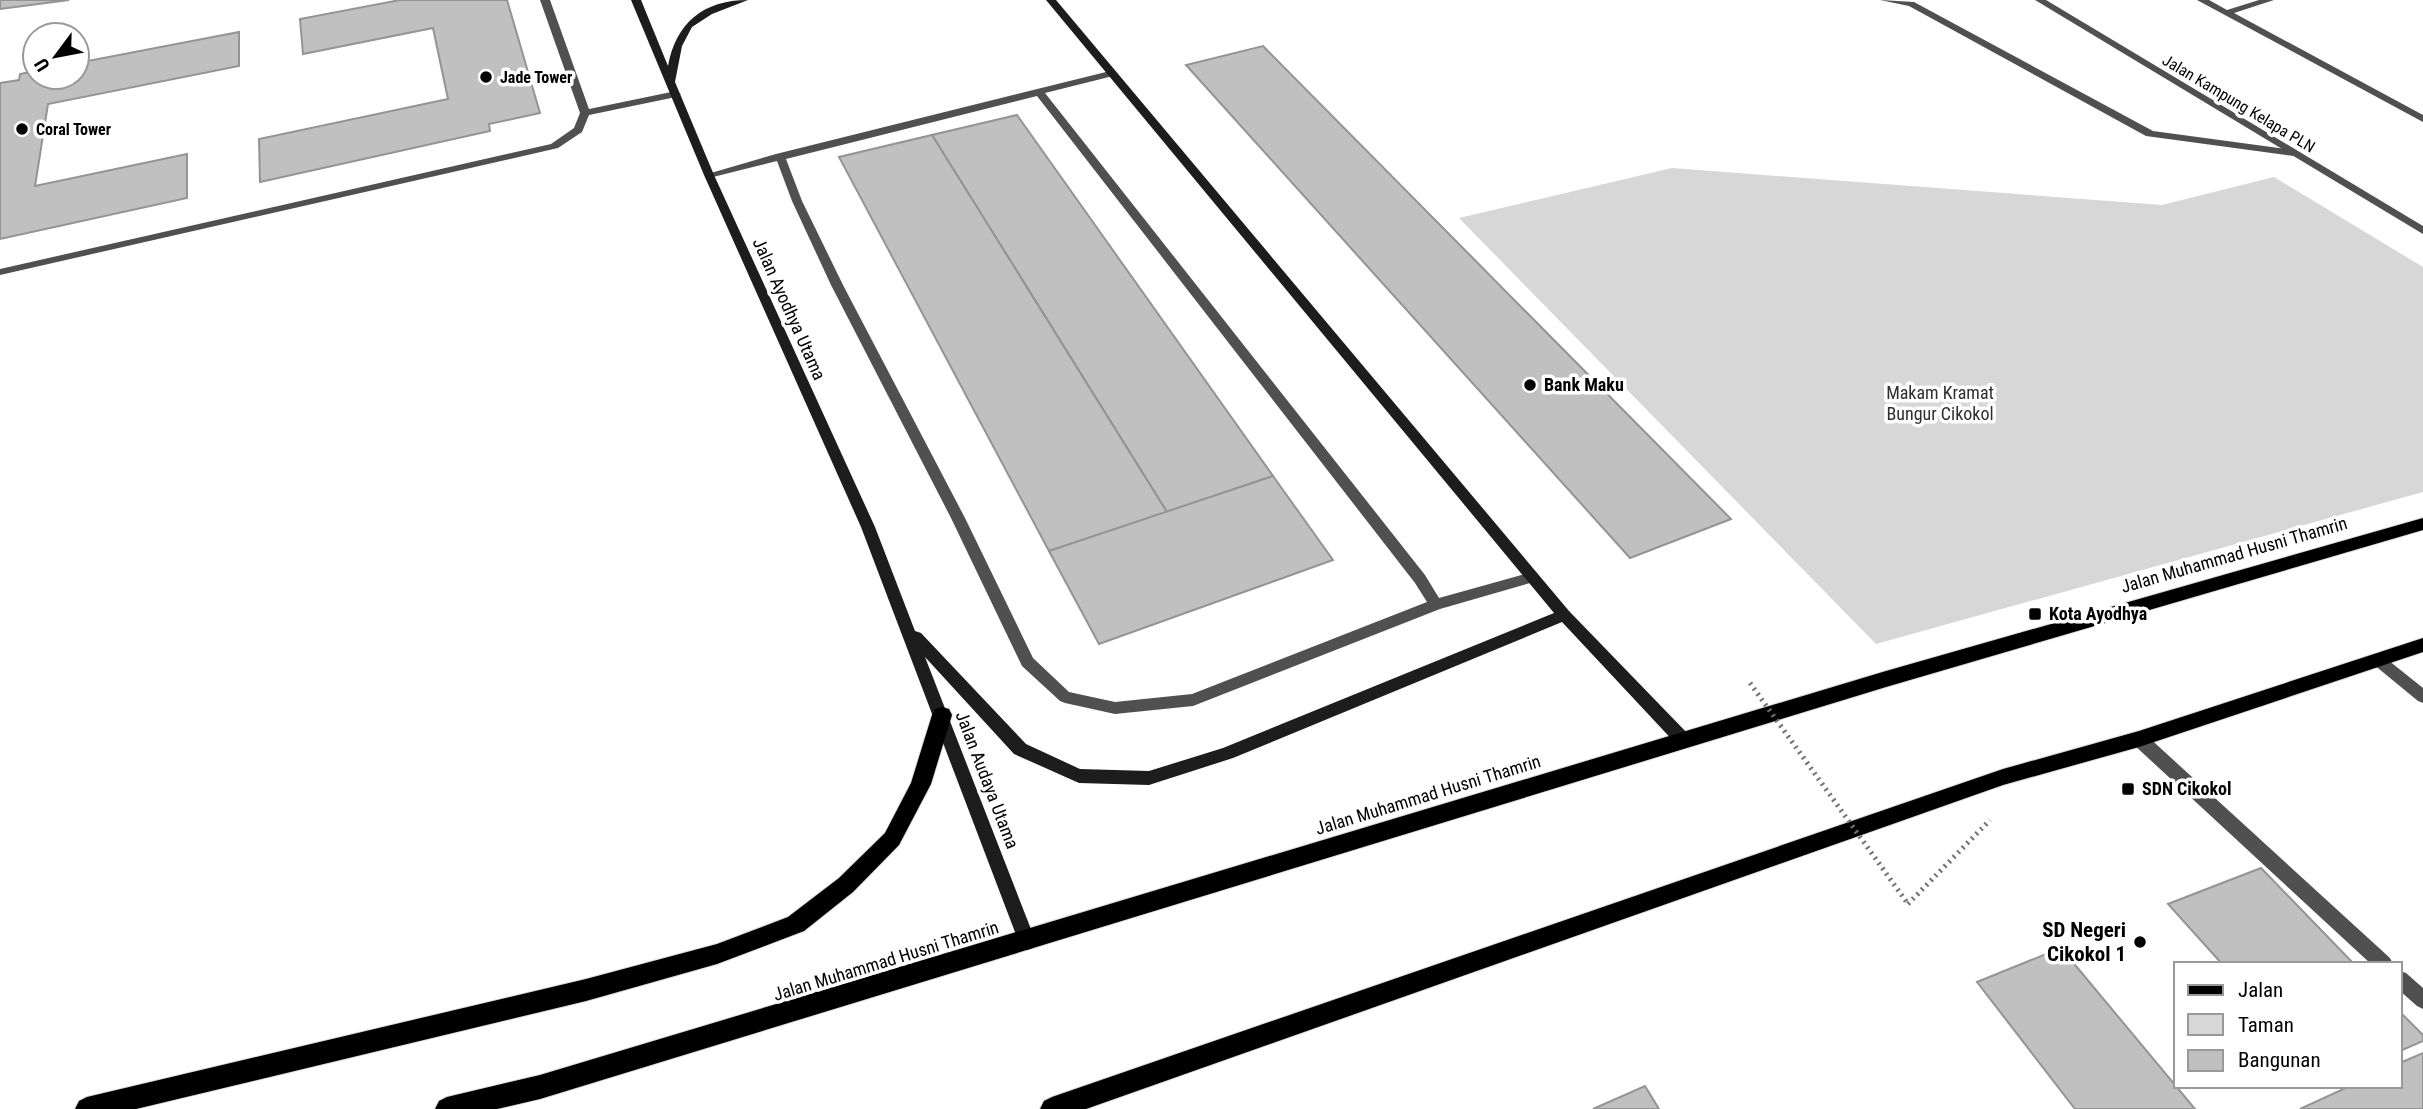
<svg xmlns="http://www.w3.org/2000/svg" width="2423" height="1109" font-family="'Roboto Condensed',sans-serif">
  <rect width="100%" height="100%" fill="#fff"/>
  <polygon fill="#d7d7d7" points="1672,168 2162,205 2274,177 2423,267 2423,492 1876,644 1459,218"/>
  <g fill="#c0c0c0" stroke="#949494" stroke-width="2">
    <polygon points="0,0 69,0 0,9"/>
    <polygon points="400,0 507,0 540,113 489,124 490,131 260,182 259,139 448,99 433,28 303,54 300,19"/>
    <polygon points="239,32 239,66 48,104 35,186 187,154 187,198 0,239 0,83 19,80 20,74 35,71 35,77 77,77 77,63"/>
    <polygon points="1263,46 1731,519 1630,558 1186,65"/>
    <polygon points="1017,115 1273,476 1167,512 932,135"/>
    <polygon points="932,135 1167,512 1049,551 839,157"/>
    <polygon points="1273,476 1333,560 1099,644 1049,551"/>
    <polygon points="2261,868 2354,964 2222,964 2168,904"/>
    <polygon points="2061,948 2195,1109 2075,1109 1977,982"/>
    <polygon points="2400,1012 2423,1035 2423,1041 2400,1051"/>
    <polygon points="2423,1053 2423,1109 2300,1109 2350,1086 2400,1086 2400,1063"/>
    <polygon points="1645,1086 1659,1109 1593,1109"/>
  </g>
  <g fill="none" stroke-linecap="round" stroke-linejoin="round">
    <defs>
      <g id="primary">
        <polygon points="2423,518 2423,530 1886,687 540,1099 497,1109 435,1109 439,1101 447,1097 540,1075 1886,671"/>
        <polygon points="2423,638 2423,652 2139,747 2003,785 1086,1109 1040,1109 1044,1101 1052,1097 2003,769 2139,731"/>
        <polygon points="942,707 949,709 952,715 931,784 899,845 853,892 804,931 717,964 586,1001 136,1109 75,1109 79,1101 87,1097 586,979 717,944 788,917 839,878 885,833 911,783 932,715 935,709"/>
      </g>
    </defs>
    <use href="#primary" stroke="#dbdbdb" stroke-width="2"/>
    <polyline stroke="#727272" stroke-width="5" stroke-dasharray="2 4.5" stroke-linecap="butt" points="1908,904 1990,820"/>
    <g fill="#505050" fill-rule="evenodd">
      <polygon points="540,0 550,0 589,109 676,91 681,94 676,97 589,115 582,132 558,148 0,275 0,269 551,144 574,128 580,113"/>
      <polygon points="1880,0 1914,2 2153,131 2294,150 2299,153 2294,156 2146,136 1909,6"/>
      <path d="M 1110,71 L 1115,74 L 1113,76 L 1045,93 L 1425,575 L 1439,598 L 1532,572 L 1537,573 L 1539,577 L 1537,581 L 1440,609 L 1193,706 L 1115,714 L 1065,703 L 1060,701 L 1022,666 L 951,518 L 831,285 L 792,201 L 777,161 L 709,178 L 704,175 L 776,154 ZM 1037,96 L 1415,583 L 1427,602 L 1192,694 L 1115,702 L 1069,692 L 1033,658 L 965,518 L 843,285 L 802,201 L 786,159 Z"/>
    </g>
    <g fill="#505050" fill-rule="evenodd">
      <polygon points="2035,0 2046,0 2423,226 2423,234"/>
      <polygon points="2197,0 2209,0 2227,10 2259,0 2274,0 2234,13 2423,115 2423,122"/>
      <polygon points="2378,654 2383,656 2423,688 2423,703 2418,701 2373,664 2371,660 2373,656"/>
      <polygon points="2139,732 2145,734 2390,958 2393,964 2371,964 2133,744 2131,739 2133,734"/>
      <polygon points="2400,971 2406,973 2423,988 2423,1009 2417,1006 2400,991"/>
    </g>
    <path fill="#1d1d1d" fill-rule="evenodd" d="M 631,0 L 641,0 L 668,66 C 676,23 703,0 748,0 L 712,14 L 692,27 L 682,46 L 675,82 L 714,175 L 875,527 L 915,631 L 921,633 L 1026,744 L 1080,769 L 1149,771 L 1223,748 L 1554,613 L 1046,0 L 1056,0 L 1569,611 L 1690,736 L 1692,741 L 1690,746 L 1684,748 L 1678,746 L 1562,622 L 1233,758 L 1149,785 L 1079,783 L 1014,754 L 925,657 L 1036,942 L 1033,948 L 1027,950 L 1021,948 L 861,527 L 704,175 Z"/>
    <use href="#primary" fill="#000" fill-rule="evenodd"/>
    <polyline stroke="#727272" stroke-width="5" stroke-dasharray="2 4.5" stroke-linecap="butt" points="1750,683 1908,904"/>
  </g>
  <g fill="#000" stroke="#fff" stroke-width="2.5">
    <circle cx="486" cy="77" r="7"/>
    <circle cx="22" cy="129" r="7"/>
    <circle cx="1530" cy="385" r="7"/>
    <rect x="2028" y="607" width="14" height="14" rx="3.5"/>
    <rect x="2121" y="782" width="14" height="14" rx="3.5"/>
    <circle cx="2140" cy="942" r="7"/>
  </g>
  <g text-anchor="middle" stroke-width="7" stroke-linejoin="round" paint-order="stroke">
    <g font-size="16" font-weight="bold" fill="#000" stroke="#fff" text-anchor="start">
      <text x="500" y="83">Jade Tower</text>
      <text x="36" y="135">Coral Tower</text>
    </g>
    <g font-size="16" fill="#000" stroke="#fff">
      <text transform="translate(2239 103) rotate(31)" y="6">Jalan Kampung Kelapa PLN</text>
    </g>
    <g font-size="18" fill="#000" stroke="#fff">
      <text transform="translate(789 309) rotate(66)" y="6">Jalan Ayodhya Utama</text>
      <text transform="translate(2234 555) rotate(-16)" y="6">Jalan Muhammad Husni Thamrin</text>
      <text transform="translate(987 780) rotate(69)" y="6">Jalan Audaya Utama</text>
      <text transform="translate(1428 795) rotate(-17)" y="6">Jalan Muhammad Husni Thamrin</text>
      <text transform="translate(886 961) rotate(-17)" y="6">Jalan Muhammad Husni Thamrin</text>
    </g>
    <g font-size="18" font-weight="bold" fill="#000" stroke="#fff" text-anchor="start">
      <text x="1544" y="391">Bank Maku</text>
      <text x="2049" y="620">Kota Ayodhya</text>
      <text x="2142" y="795">SDN Cikokol</text>
    </g>
    <g font-size="18" fill="#2e2e2e" stroke="#fff">
      <text x="1940" y="399">Makam Kramat<tspan x="1940" dy="21">Bungur Cikokol</tspan></text>
    </g>
    <g font-size="21" font-weight="bold" fill="#000" stroke="#fff" text-anchor="end">
      <text x="2126" y="937">SD Negeri<tspan x="2126" dy="24">Cikokol 1</tspan></text>
    </g>
  </g>
  <rect x="2174" y="962" width="228" height="126" fill="#ffffff" stroke="#999999" stroke-width="2"/>
  <rect x="2188" y="985" width="35" height="10" fill="#000000" stroke="#999999" stroke-width="2"/>
  <text x="2238" y="997" font-size="21" fill="#000000">Jalan</text>
  <rect x="2188" y="1014" width="35" height="21" fill="#d7d7d7" stroke="#999999" stroke-width="2"/>
  <text x="2238" y="1032" font-size="21" fill="#000000">Taman</text>
  <rect x="2188" y="1050" width="35" height="21" fill="#c0c0c0" stroke="#999999" stroke-width="2"/>
  <text x="2238" y="1067" font-size="21" fill="#000000">Bangunan</text>
  <g transform="translate(56 56) rotate(238)"><circle r="33" fill="#ffffff" stroke="#999999" stroke-width="2"/>
  <path d="M0-5L12 26L0 18L-12 26Z" fill="#000000"/>
  <text y="-10" font-size="19" font-weight="bold" text-anchor="middle" fill="#000000">U</text>
  </g>
</svg>
